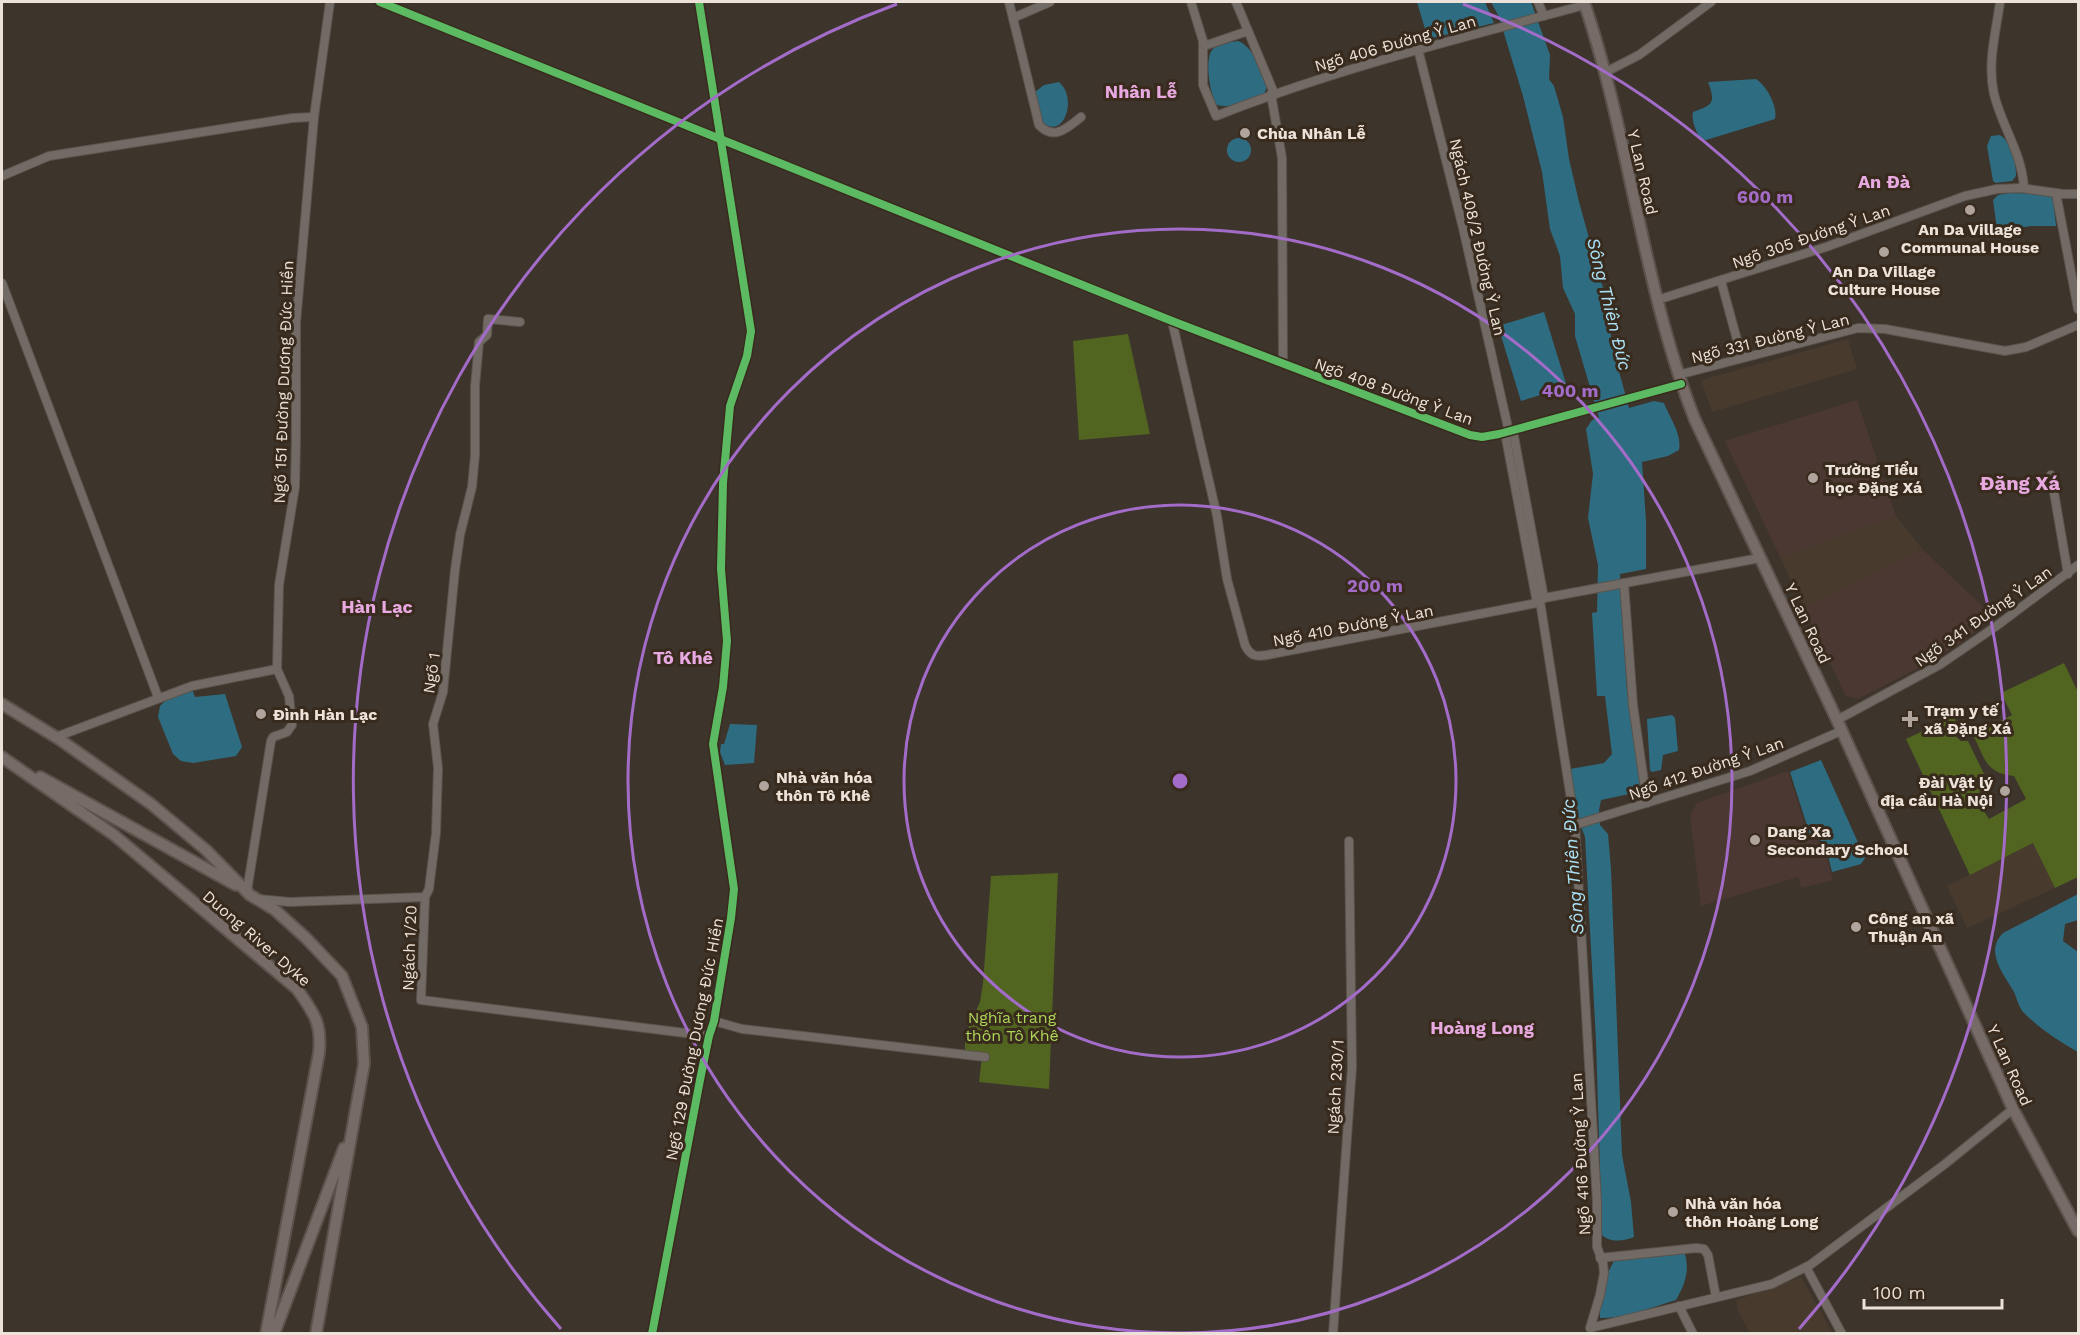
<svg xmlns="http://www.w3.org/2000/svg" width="2080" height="1335" font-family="'Work Sans',sans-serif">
  <rect width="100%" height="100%" fill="#3d342c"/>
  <g fill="#483b2e">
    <polygon points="1848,339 1857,369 1712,412 1701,380"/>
    <polygon points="1896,516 1923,550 1804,608 1780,557"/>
    <polygon points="2034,843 2055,888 1967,928 1947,886"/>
    <polygon points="1801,1277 1833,1333 1750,1333 1738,1311 1736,1300"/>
  </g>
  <g fill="#4c3833">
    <polygon points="1857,400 1896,516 1780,557 1725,441"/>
    <polygon points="1923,550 1994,617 1958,645 1926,664 1858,699 1846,696 1804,608"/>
    <polygon points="1788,771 1808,834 1823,845 1833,880 1801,888 1798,877 1701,906 1690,815 1697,803"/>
  </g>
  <g fill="#516420">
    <polygon points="1128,334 1150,434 1079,440 1073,341"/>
    <path d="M 2064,663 L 2078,692 L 2078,877 L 2055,888 L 2033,843 L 1970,875 L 1906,739 L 1954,716 L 1956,722 L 1954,735 L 1961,741 L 1968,741 L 1985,776 L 1977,800 L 1989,819 L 2026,799 L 2014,776 C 1985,773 1985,758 1973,735 L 2012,715 L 2001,693 Z"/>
    <polygon points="1058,873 1049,1089 979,1082 982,1056 965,1054 965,1035 980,1002 983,983 991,876"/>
  </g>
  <g fill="#2e6d81">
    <polygon points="1417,2 1485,2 1494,23 1428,39"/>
    <path d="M 1491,2 L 1531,2 L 1550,55 L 1549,79 L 1554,86 L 1563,117 L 1569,159 L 1579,202 L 1611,317 L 1611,342 L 1629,408 L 1654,401 L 1664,403 C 1670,419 1682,433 1679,450 L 1668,456 L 1642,462 L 1646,521 L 1646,569 L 1620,574 L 1627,691 L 1643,791 L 1601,800 L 1599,810 L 1600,825 L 1608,834 L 1611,869 L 1622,1155 L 1631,1202 L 1634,1237 C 1624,1241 1610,1243 1602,1235 L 1596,1041 L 1585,837 L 1579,821 L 1570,769 L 1604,763 L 1612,754 L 1605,696 L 1597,696 L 1592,613 L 1597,612 L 1598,565 L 1588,518 L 1593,474 L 1586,429 L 1592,420 L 1599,418 L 1575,336 L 1575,314 L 1563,288 L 1560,256 L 1550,229 L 1542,172 L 1523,96 L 1499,17 Z"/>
    <path d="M 1238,41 C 1254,47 1262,72 1267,87 L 1264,94 C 1250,100 1232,109 1217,105 C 1210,95 1203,56 1214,48 C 1220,44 1231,42 1238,41 Z"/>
    <path d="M 1756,79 C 1767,86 1778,107 1775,119 L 1706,140 L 1701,139 C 1696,132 1691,120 1693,112 C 1713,105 1716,103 1708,82 Z"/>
    <path d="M 1059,82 C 1078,98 1064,141 1042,122 L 1035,92 L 1044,85 Z"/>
    <path d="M 2000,135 C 2012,143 2016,163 2016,176 L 2012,181 L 1996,183 L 1993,181 L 1987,146 L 1991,136 Z"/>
    <circle cx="1239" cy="150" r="12"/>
    <polygon points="2010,193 2049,194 2053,198 2056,226 2030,226 2004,231 1997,229 1993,200 1998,195"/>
    <polygon points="1544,312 1567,387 1521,401 1498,326"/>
    <polygon points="192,689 195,697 225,694 242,747 236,756 193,763 181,761 173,754 158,717 160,706 167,699"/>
    <polygon points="1672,715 1675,718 1678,751 1663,755 1661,770 1652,772 1650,770 1647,719"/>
    <polygon points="730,724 757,725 754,763 725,765 720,752 721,744 724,744"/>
    <polygon points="1821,760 1865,858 1861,864 1832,872 1825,843 1810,835 1790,772"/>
    <path d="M 2078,894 L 2078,920 L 2065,924 L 2063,941 L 2078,952 L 2078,1052 C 2060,1042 2039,1028 2024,1013 C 2019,1008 2017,999 2014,992 C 2004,974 1984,952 2003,933 Z"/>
    <path d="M 1676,1253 L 1685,1254 C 1690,1272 1684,1286 1676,1300 C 1652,1307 1624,1319 1600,1318 C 1599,1299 1605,1276 1614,1261 L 1665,1256 Z"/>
  </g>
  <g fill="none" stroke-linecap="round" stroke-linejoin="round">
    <defs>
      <g id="street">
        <polyline points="380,2 1172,321 1470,435 1482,437 1499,434 1681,384"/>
        <path d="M 1009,2 L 1039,125 C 1054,141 1067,128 1081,117"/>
        <path d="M 1191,2 L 1203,41 L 1203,85 L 1216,116 C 1335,69 1461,38 1585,5"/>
        <polyline points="1236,2 1274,93"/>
        <polyline points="1538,2 1544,16"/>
        <path d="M 2000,2 C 1996,32 1987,63 1994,94 C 2002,127 2022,153 2024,188"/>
        <polyline points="1013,18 1050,2"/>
        <polyline points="1204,46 1248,31"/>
        <polyline points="1418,49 1463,228 1509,432"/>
        <polyline points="1604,73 1639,55 1711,2"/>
        <polyline points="1271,94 1282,158 1283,364"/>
        <polyline points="2,176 49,156 292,118 314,117"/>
        <polyline points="2056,193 2078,309"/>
        <polyline points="1721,281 1742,358"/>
        <polyline points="2,283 158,697"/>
        <polyline points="1657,300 1826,247 1965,196 1997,189 2021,188 2063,194 2078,194"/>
        <path d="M 1172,321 L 1217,516 L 1227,579 L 1245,645 C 1250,656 1256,657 1267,655 L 1537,603 L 1544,598 L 1760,558"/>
        <polyline points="1678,375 1858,328 1885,329 2005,351 2026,347 2078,325"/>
        <polyline points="1513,431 1544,598"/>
        <polyline points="1505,433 1537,603"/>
        <polyline points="2051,475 2068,574"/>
        <polyline points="1624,583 1633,705 1647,803"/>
        <polyline points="1540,601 1575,825 1597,1202 1597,1247 1603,1263 1604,1273 1600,1295 1590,1328 1772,1284 1810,1265 1945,1164 2013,1109"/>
        <polyline points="1837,720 1941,664 1995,627 2078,565"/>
        <polyline points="56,737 192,686 277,669"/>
        <polyline points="1575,825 1750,771 1841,731"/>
        <polyline points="247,891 271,741 273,737 287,732 292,725 289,696 277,669 279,585 295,487 296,439 296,323 314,117 330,2"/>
        <polyline points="425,897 421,1000 709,1036"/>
        <polyline points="258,899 290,902 425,897 429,889 436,833 438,768 433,724 443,692 455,570 460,535 472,487 475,455 475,386 479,342 487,335 488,319 520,322"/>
        <polyline points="714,1021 742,1029 985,1057"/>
        <polyline points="1600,1258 1696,1248 1704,1249 1708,1255 1716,1297"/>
        <polyline points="1806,1267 1842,1334"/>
        <polyline points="1679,1306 1693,1334"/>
        <polyline points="652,1334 700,1080 709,1036 714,1021 731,918 734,889 713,744 723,687 727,641 721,569 723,483 730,406 747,356 751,331 699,2"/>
        <polyline points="1333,1334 1352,1067 1349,841"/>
      </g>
      <g id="secondary">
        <path d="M 1584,2 C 1630,138 1642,285 1695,420 L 1837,720 L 2013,1109 L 2078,1231"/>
        <polyline points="2,704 59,739 151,804 206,850 250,895 275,910 306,938 342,976 362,1027 364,1064 316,1334"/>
        <path d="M 2,757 L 114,835 L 297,989 C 314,1013 322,1023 319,1053 L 266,1334"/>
        <polyline points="40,777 236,885"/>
        <polyline points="274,1334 344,1148"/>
      </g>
    </defs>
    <use href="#street" stroke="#5b534c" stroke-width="10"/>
    <use href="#secondary" stroke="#5b534c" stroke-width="14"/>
    <use href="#street" stroke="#726b65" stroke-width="8"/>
    <use href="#secondary" stroke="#776b68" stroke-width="10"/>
    <defs>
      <g id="cycleway">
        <polyline points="380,2 1172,321 1470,435 1482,437 1499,434 1681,384"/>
        <polyline points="652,1334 700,1080 709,1036 714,1021 731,918 734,889 713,744 723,687 727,641 721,569 723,483 730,406 747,356 751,331 699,2"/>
      </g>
    </defs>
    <use href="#cycleway" stroke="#382a1c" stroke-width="11"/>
    <use href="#cycleway" stroke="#5cba63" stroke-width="8"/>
  </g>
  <g fill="none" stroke="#a36cc8" stroke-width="3">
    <circle cx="1180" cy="781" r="276"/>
    <circle cx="1180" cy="781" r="552"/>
    <path d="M561 1329A827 827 0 0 1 897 4M1463 4A827 827 0 0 1 1799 1329"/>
  </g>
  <g fill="#afa59c" stroke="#382a1c" stroke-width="2">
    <circle cx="1245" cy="133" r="6"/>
    <circle cx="1970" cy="210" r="6"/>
    <circle cx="1884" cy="252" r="6"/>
    <circle cx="1813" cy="478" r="6"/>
    <circle cx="261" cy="714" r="6"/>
    <path d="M1907 710h6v6h6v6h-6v6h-6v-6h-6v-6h6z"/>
    <circle cx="764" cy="786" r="6"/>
    <circle cx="2005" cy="791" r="6"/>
    <circle cx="1755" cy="840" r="6"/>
    <circle cx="1856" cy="927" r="6"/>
    <circle cx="1673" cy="1212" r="6"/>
  </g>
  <g text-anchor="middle" stroke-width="6" stroke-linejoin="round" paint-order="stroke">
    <g font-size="16" fill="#ece2d9" stroke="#382a1c">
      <text transform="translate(1395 43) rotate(-16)" y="6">Ngõ 406 Đường Ỷ Lan</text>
      <text transform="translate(1643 172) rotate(77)" y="6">Y Lan Road</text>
      <text transform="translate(1811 236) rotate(-19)" y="6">Ngõ 305 Đường Ỷ Lan</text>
      <text transform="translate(1478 237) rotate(77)" y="6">Ngách 408/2 Đường Ỷ Lan</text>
      <text transform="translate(1770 338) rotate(-14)" y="6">Ngõ 331 Đường Ỷ Lan</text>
      <text transform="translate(283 382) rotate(-88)" y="6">Ngõ 151 Đường Dương Đức Hiền</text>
      <text transform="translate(1394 391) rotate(20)" y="6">Ngõ 408 Đường Ỷ Lan</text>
      <text transform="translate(1983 616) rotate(-35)" y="6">Ngõ 341 Đường Ỷ Lan</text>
      <text transform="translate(1808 623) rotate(65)" y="6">Y Lan Road</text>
      <text transform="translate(1353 625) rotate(-11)" y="6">Ngõ 410 Đường Ỷ Lan</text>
      <text transform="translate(431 673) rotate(-82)" y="6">Ngõ 1</text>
      <text transform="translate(1706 768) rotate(-19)" y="6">Ngõ 412 Đường Ỷ Lan</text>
      <text transform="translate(257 938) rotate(41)" y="6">Duong River Dyke</text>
      <text transform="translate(409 948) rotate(-88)" y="6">Ngách 1/20</text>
      <text transform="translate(694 1039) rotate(-79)" y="6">Ngõ 129 Đường Dương Đức Hiền</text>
      <text transform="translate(2010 1065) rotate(66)" y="6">Y Lan Road</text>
      <text transform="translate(1335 1087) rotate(-87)" y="6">Ngách 230/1</text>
      <text transform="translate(1580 1154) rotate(-93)" y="6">Ngõ 416 Đường Ỷ Lan</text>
    </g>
    <g font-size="16" font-weight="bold" fill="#ece2d9" stroke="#382a1c" text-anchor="start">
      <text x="1257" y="139">Chùa Nhân Lễ</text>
      <text x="1970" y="235" text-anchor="middle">An Da Village<tspan x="1970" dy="18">Communal House</tspan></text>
      <text x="1884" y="277" text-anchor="middle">An Da Village<tspan x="1884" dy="18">Culture House</tspan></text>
      <text x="1825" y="475">Trường Tiểu<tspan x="1825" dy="18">học Đặng Xá</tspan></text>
      <text x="1924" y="716">Trạm y tế<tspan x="1924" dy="18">xã Đặng Xá</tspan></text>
      <text x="273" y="720">Đình Hàn Lạc</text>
      <text x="776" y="783">Nhà văn hóa<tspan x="776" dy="18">thôn Tô Khê</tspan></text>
      <text x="1993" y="788" text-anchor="end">Đài Vật lý<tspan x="1993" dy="18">địa cầu Hà Nội</tspan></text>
      <text x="1767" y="837">Dang Xa<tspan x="1767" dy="18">Secondary School</tspan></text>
      <text x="1868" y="924">Công an xã<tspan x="1868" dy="18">Thuận An</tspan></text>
      <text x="1685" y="1209">Nhà văn hóa<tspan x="1685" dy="18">thôn Hoàng Long</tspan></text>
    </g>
    <g font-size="16" fill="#acd559" stroke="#382a1c">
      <text x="1012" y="1023">Nghĩa trang<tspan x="1012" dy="18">thôn Tô Khê</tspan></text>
    </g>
    <g font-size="18" font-weight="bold" fill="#e7a9df" stroke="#382a1c">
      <text x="1141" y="98">Nhân Lễ</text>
      <text x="1884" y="188">An Đà</text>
      <text x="377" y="613">Hàn Lạc</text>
      <text x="683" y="664">Tô Khê</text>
      <text x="1482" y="1034">Hoàng Long</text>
    </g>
    <g font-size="18" font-style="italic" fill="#aae1f5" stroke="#382a1c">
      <text transform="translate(1609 304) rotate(76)" y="6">Sông Thiên Đức</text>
      <text transform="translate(1573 867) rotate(-94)" y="6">Sông Thiên Đức</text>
    </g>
    <g font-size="20" font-weight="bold" fill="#e7a9df" stroke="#382a1c">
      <text x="2020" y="490">Đặng Xá</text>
    </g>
  </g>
  <circle cx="1180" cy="781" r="9" fill="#a36cc8" stroke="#382a1c" stroke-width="3"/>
  <g font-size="18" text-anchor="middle" font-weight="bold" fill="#a36cc8" stroke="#382a1c" stroke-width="6" stroke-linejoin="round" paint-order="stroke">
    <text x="1765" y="203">600 m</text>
    <text x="1570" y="397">400 m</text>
    <text x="1375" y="592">200 m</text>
  </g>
  <rect width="2080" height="1335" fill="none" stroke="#ece2d9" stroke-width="6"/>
  <path d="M1864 1299v9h138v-9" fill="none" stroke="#ece2d9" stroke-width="3"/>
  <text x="1873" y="1299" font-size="18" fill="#ece2d9" stroke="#382a1c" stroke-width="4.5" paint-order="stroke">100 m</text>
</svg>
